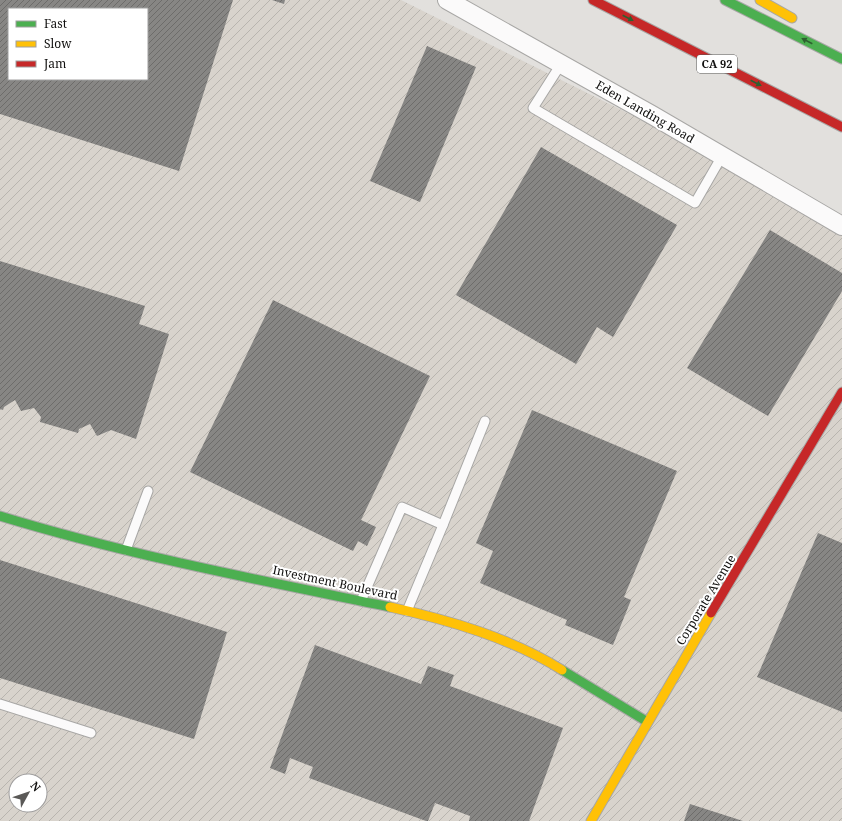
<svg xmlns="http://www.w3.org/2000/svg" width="842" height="821" font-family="'Noto Serif',serif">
  <defs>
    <pattern id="industrial-furrows" width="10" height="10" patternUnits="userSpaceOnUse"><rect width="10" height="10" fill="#d8d3cc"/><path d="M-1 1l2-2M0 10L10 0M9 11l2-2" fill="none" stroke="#b8b4ae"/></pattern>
    <pattern id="building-hatch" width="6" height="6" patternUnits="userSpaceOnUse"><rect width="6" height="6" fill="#878684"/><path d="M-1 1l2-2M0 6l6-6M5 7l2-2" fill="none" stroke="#6d6c6a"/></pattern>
  </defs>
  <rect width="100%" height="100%" fill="#e2e0dd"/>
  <path fill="url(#industrial-furrows)" fill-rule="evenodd" d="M 0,0 L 401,0 L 842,220 L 842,821 L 0,821 ZM 9,9 L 147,9 L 147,79 L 9,79 ZM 16,781 L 40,781 L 40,805 L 16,805 Z"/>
  <g fill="url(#building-hatch)" fill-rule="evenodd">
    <path d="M 0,0 L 233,0 L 179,171 L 0,114 ZM 9,9 L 147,9 L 147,79 L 9,79 Z"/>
    <polygon points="272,0 285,0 284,4"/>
    <polygon points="427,46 476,67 420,202 370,181"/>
    <polygon points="541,147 677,225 613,337 597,327 576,364 456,295"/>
    <polygon points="770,230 842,273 842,291 768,416 687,368"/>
    <polygon points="0,261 145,306 139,324 169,334 136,439 111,430 97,436 90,424 79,429 78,433 40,422 41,417 34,408 21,411 15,400 4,407 3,410 0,409"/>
    <polygon points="273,300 430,376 361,520 376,527 367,546 358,541 353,551 190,472"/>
    <polygon points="532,410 677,471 624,597 631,600 613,645 565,625 567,620 480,583 493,551 476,543"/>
    <polygon points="818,533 842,543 842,712 757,677"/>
    <polygon points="0,560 227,632 194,739 0,678"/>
    <polygon points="315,645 421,684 428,666 454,675 450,686 563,728 529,821 469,821 470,816 435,803 428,821 426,821 309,778 313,767 290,758 285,774 270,768"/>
    <polygon points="690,804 743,821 684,821"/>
  </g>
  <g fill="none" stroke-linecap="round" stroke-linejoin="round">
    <defs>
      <g id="lane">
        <polyline points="561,64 533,108 695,203 722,156"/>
        <polyline points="443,525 485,421"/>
        <polyline points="126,550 148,491"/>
        <polyline points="361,601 402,507 443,525 407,611"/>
        <polyline points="0,704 91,733"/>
      </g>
      <polyline id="street" points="447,0 652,115 842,226"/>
      <g id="fast">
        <polyline points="725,0 842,59"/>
        <path d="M 0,516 C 128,555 259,580 390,607"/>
        <polyline points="562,670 646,721"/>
      </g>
      <g id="slow">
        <polyline points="760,0 792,18"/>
        <path d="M 390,607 C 449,620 511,638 562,670"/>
        <polyline points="591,821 711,613"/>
      </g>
      <g id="jam">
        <polyline points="593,0 842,127"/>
        <polyline points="711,613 842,392"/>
      </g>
    </defs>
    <use href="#lane" stroke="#a8a7a5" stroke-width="11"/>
    <use href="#street" stroke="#a8a7a5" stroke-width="20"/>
    <use href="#fast" stroke="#a8a7a5" stroke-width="11"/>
    <use href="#slow" stroke="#a8a7a5" stroke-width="11"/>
    <use href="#jam" stroke="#a8a7a5" stroke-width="11"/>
    <use href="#lane" stroke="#fbfafa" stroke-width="9"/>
    <use href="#street" stroke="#fbfafa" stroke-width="18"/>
    <use href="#fast" stroke="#4caf50" stroke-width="9"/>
    <use href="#slow" stroke="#ffc107" stroke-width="9"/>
    <use href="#jam" stroke="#c62828" stroke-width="9"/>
  </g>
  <defs><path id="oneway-solid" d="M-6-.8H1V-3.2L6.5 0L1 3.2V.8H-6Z"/></defs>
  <g fill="#2e6030">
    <use href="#oneway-solid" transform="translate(628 18) rotate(27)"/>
    <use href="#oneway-solid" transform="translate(807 41) rotate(-153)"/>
    <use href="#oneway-solid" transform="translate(756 83) rotate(27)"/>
  </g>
  <g text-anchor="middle" stroke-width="4" stroke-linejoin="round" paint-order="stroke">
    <rect fill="#fff" stroke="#585857" stroke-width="1" x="697" y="55" width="40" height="18" rx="3"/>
    <g font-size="11" font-weight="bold" fill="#11100f">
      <text x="717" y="68">CA 92</text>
    </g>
    <g font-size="12" fill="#11100f" stroke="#fff">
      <text transform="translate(645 112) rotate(30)" y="4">Eden Landing Road</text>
      <text transform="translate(335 583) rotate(12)" y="4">Investment Boulevard</text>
      <text transform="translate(706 600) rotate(-59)" y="4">Corporate Avenue</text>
    </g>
  </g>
  <rect x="8" y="8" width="140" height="72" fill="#ffffff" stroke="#a09f9f"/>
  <rect x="16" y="21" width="20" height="6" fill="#4caf50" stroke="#a09f9f"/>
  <text x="44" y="28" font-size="12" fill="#11100f">Fast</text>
  <rect x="16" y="41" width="20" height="6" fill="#ffc107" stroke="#a09f9f"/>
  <text x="44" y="48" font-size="12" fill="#11100f">Slow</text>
  <rect x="16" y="61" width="20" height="6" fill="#c62828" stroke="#a09f9f"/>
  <text x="44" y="68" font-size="12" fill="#11100f">Jam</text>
  <g transform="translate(28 793) rotate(50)"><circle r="19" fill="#ffffff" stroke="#a09f9f"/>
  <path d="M0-3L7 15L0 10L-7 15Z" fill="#5a5957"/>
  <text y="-6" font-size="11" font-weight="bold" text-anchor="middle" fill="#11100f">N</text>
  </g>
</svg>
